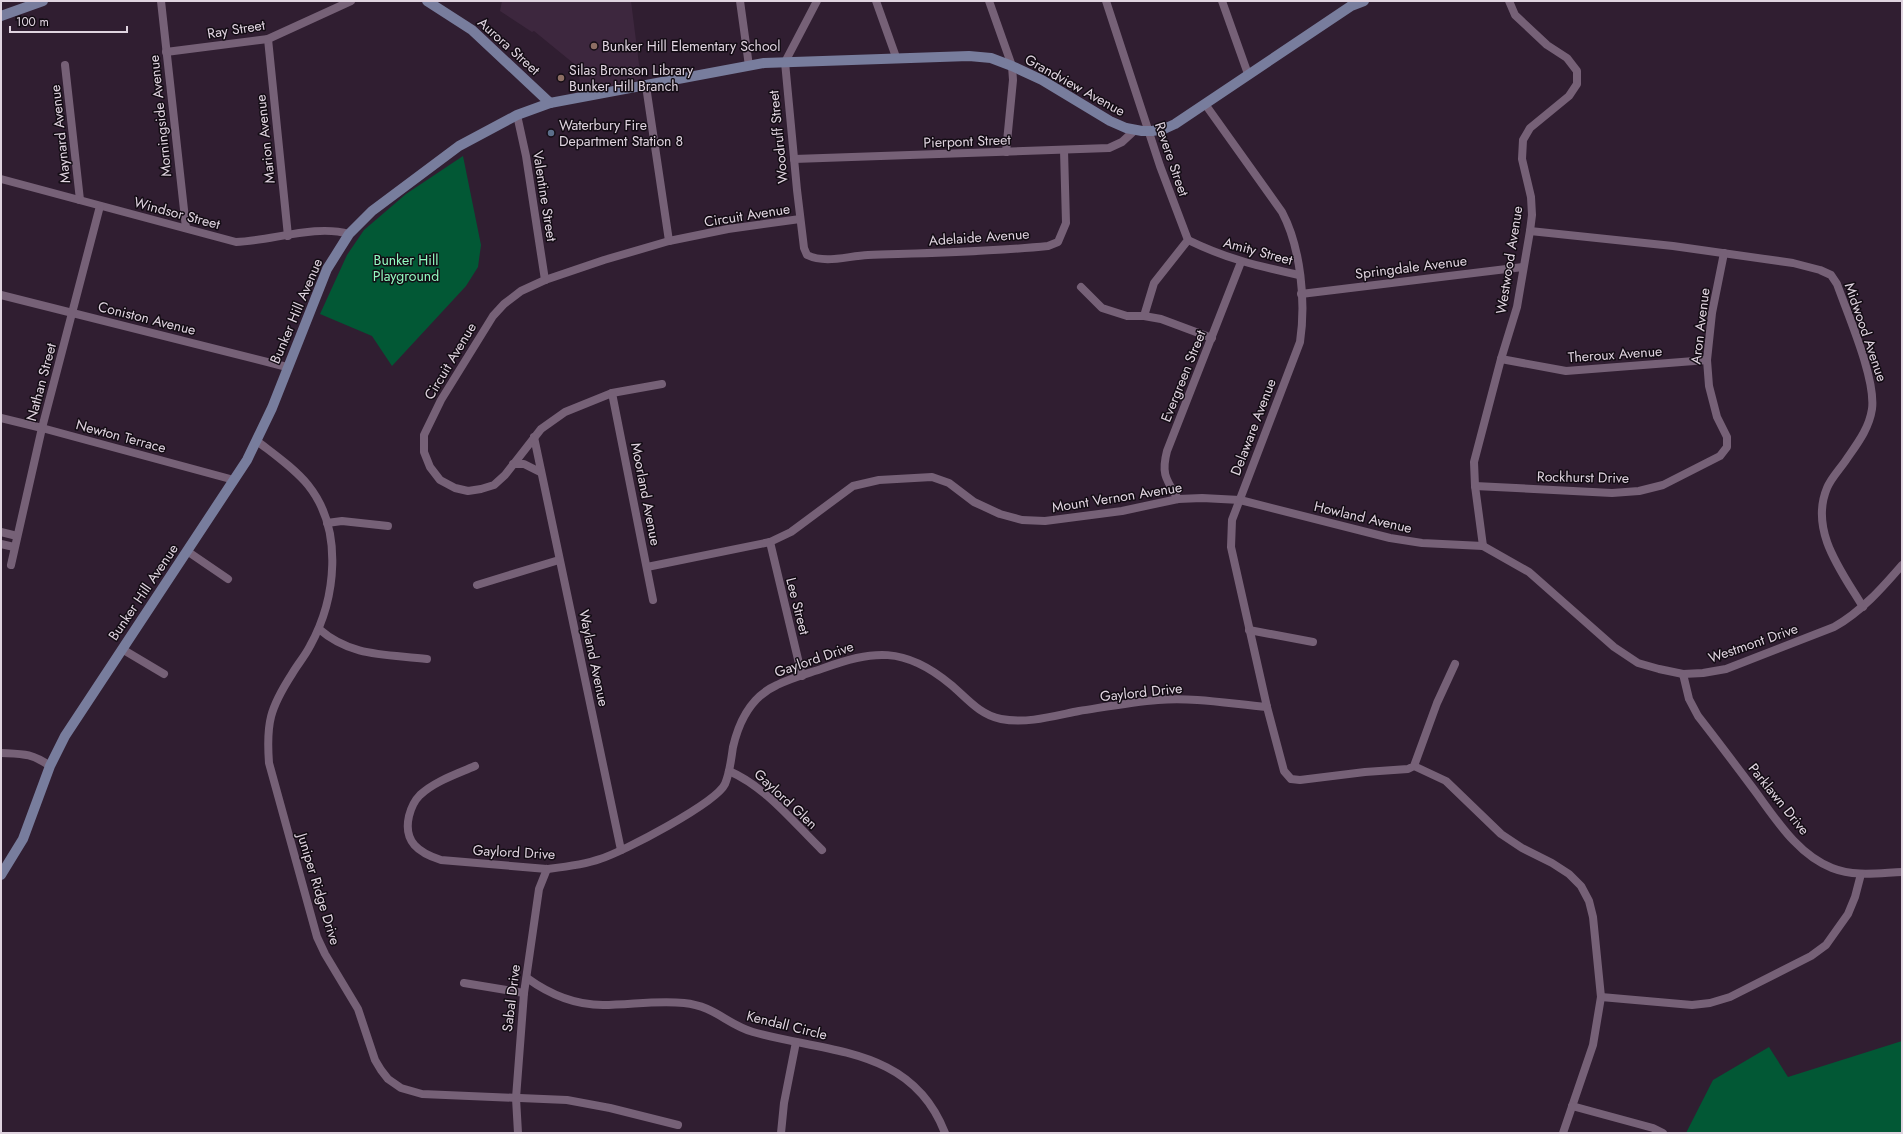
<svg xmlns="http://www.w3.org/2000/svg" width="1903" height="1134" font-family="Jost,sans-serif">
  <rect width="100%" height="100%" fill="#301e31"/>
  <polygon fill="#3d273e" points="502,1 631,1 641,80 581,91 578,67 534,31 532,32 500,11"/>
  <g fill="#025835">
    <polygon points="463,156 481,245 478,267 466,286 392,366 372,336 320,314 347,255 364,230 406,194"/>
    <polygon points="1902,1041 1902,1133 1686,1133 1713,1080 1769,1047 1788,1077"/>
  </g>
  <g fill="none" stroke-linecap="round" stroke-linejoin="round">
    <g stroke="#766177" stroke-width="8">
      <polyline points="161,1 186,228"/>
      <polyline points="740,1 749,66"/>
      <path d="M 817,1 L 785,62 L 797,190 L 804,248 L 807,255 C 826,264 847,256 868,255 C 928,253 988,252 1048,246 L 1058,242 L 1066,223 L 1064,150"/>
      <polyline points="876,1 896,57"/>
      <polyline points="989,1 1012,66 1013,80 1006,152"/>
      <polyline points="1106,1 1160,166 1188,240 1154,283 1144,316"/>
      <polyline points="1222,1 1248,74"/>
      <polyline points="268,39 288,236"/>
      <polyline points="166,52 268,39 351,1"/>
      <polyline points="65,65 80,200"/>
      <polyline points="646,86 669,241"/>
      <path d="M 1205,104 L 1282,212 C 1301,248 1306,302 1300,342 L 1232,520 L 1231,547 L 1267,707 L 1284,771 L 1291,779 L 1300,780 L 1365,772 L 1408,769 L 1414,766 L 1437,703 L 1455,664"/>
      <polyline points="517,115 526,156 545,280"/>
      <polyline points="794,159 1109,148 1122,142 1135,130"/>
      <path d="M 1,179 L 236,242 C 271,241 316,224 349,234"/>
      <path d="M 1530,231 L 1673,246 L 1793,263 L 1820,270 L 1831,275 L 1837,284 C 1848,315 1876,379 1872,409 C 1869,429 1857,444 1846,460 C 1840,469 1831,478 1827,488 C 1809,531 1842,572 1863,607"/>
      <path d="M 1188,240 C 1227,259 1258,266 1299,275"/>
      <polyline points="1081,287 1102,308 1127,316 1144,316 1161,319 1212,338"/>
      <polyline points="1301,294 1523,267"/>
      <polyline points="1,295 287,367"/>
      <polyline points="1501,359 1566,371 1707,360"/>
      <polyline points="662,384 612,393 565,412 541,429 505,475 494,485 481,489 468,491 455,488 440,480 430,467 424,452 424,435 441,400 493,316 504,304 521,291 545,280 604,260 669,241 728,229 800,219"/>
      <polyline points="612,393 653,600"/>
      <polyline points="1,418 42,428 234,480"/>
      <polyline points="534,437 621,850"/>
      <path d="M 257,441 C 275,455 294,468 308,485 C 344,530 336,599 310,646 C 305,656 297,665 292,674 C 270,708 266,723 269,763 L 317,937 L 325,954 L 358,1009 L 375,1060 L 381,1070 L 388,1079 L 401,1088 L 422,1094 L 567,1100 L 610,1108 L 678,1125"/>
      <polyline points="513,464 524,464 540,472"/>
      <polyline points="1475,486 1612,493 1639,491 1663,485 1720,456 1727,447 1727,437 1717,417 1709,386 1707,360 1712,313 1724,253"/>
      <path d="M 1178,499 C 1166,479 1161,474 1167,451 L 1241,262"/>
      <polyline points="327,523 342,521 388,526"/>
      <polyline points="1,532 17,536"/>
      <polyline points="770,542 802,676"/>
      <polyline points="1,544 14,547"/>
      <polyline points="1483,546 1475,486 1474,462 1501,359 1517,307 1530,231 1532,215 1531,197 1522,159 1523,140 1530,128 1569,96 1577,84 1577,71 1567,58 1547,45 1515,15 1509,1"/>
      <polyline points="187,551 228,579"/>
      <polyline points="11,565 42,428 100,206"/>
      <path d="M 647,567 L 770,542 L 791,532 L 853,486 L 879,480 L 932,477 L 949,483 L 974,502 L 1000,514 L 1022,520 L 1045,521 L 1122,511 L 1178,499 L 1202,498 L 1240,500 L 1390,538 L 1422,543 L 1483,546 L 1529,572 L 1614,647 L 1638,663 L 1659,669 L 1683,674 L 1703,673 L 1726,669 L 1834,627 C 1861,612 1882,588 1902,565"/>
      <polyline points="477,585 559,560"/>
      <path d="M 319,629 C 351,657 386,654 427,659"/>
      <polyline points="1249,630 1313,642"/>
      <polyline points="122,649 164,674"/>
      <path d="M 1683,674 L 1689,699 L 1698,716 C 1716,739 1734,763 1752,787 C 1774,816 1796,854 1832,868 C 1855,877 1878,873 1902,872"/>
      <path d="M 1,753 C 23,754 31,753 50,766"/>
      <path d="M 475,766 C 457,774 435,781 420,795 C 414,801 411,808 409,816 C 403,842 419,853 441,860 L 547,869 C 564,867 583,865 600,859 C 623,852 716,803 725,784 C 730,772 731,760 733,747 C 739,721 752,696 777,685 C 791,678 806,674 821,669 C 873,650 904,646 950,684 C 965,696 979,715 1001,719 C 1027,724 1054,716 1079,711 C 1105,707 1132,702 1158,700 C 1195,697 1231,704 1267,707"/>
      <polyline points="1414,766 1446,781 1501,834 1522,848 1552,863 1569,874 1581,886 1589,901 1593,917 1601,997 1593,1045 1563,1133"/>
      <path d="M 729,771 C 766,787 793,822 822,850"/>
      <path d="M 527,978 C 549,994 576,1005 603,1005 C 630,1005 657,1000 684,1003 C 715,1006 726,1024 753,1032 C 828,1053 912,1047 945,1133"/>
      <polyline points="464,983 524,993"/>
      <polyline points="1601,997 1692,1005 1710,1003 1730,997 1811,956 1826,945 1848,914 1855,897 1861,874"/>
      <polyline points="1572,1106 1653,1128 1663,1133"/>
      <polyline points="518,1133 516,1098 524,993 539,889 547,869"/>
      <polyline points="781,1133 784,1103 796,1042"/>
    </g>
    <g stroke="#787d9d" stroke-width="10">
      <polyline points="427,1 472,30 550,103"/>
      <polyline points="1,16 43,1"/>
      <polyline points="1,875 23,839 50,766 65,736 247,460 272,408 327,269 349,234 372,211 459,146 517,115 550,103 764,63 969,56 991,58 1012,66 1042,80 1110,121 1126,128 1142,131 1152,131 1164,129 1175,124 1351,6 1364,1"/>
    </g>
  </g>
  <g fill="#8d6e63" stroke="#130c14" stroke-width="1.5">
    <circle cx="594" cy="46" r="4"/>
    <circle cx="561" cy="78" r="4"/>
  </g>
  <circle fill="#5c6f8a" stroke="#130c14" stroke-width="1.5" cx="551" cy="133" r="4"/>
  <g text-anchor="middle" stroke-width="3" stroke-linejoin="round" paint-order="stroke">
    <g font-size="14" fill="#e0d4e0" stroke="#130c14">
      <text transform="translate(236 29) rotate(-9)" y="5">Ray Street</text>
      <text transform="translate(509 46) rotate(42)" y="5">Aurora Street</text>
      <text transform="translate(1075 85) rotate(29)" y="5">Grandview Avenue</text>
      <text transform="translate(160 116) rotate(-96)" y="5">Morningside Avenue</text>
      <text transform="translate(60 134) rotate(-96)" y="5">Maynard Avenue</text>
      <text transform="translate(778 137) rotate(-96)" y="5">Woodruff Street</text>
      <text transform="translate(265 139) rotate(-96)" y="5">Marion Avenue</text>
      <text transform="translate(967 141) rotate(-2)" y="5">Pierpont Street</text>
      <text transform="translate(1172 159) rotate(71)" y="5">Revere Street</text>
      <text transform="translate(545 196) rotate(81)" y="5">Valentine Street</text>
      <text transform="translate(177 213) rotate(15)" y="5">Windsor Street</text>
      <text transform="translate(747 215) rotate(-9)" y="5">Circuit Avenue</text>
      <text transform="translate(979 237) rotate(-4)" y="5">Adelaide Avenue</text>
      <text transform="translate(1258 251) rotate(15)" y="5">Amity Street</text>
      <text transform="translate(1509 260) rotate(-81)" y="5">Westwood Avenue</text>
      <text transform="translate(1411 267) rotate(-7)" y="5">Springdale Avenue</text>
      <text transform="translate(296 311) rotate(-67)" y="5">Bunker Hill Avenue</text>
      <text transform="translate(147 318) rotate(14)" y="5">Coniston Avenue</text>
      <text transform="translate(1700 326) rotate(-83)" y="5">Aron Avenue</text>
      <text transform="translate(1866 332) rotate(71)" y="5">Midwood Avenue</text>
      <text transform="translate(1615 354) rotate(-4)" y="5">Theroux Avenue</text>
      <text transform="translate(450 361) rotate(-59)" y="5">Circuit Avenue</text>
      <text transform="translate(1183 376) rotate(-68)" y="5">Evergreen Street</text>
      <text transform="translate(41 382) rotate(-75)" y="5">Nathan Street</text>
      <text transform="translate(1253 427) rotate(-69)" y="5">Delaware Avenue</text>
      <text transform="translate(121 436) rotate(15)" y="5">Newton Terrace</text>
      <text transform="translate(1583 477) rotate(1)" y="5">Rockhurst Drive</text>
      <text transform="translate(646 494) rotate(79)" y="5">Moorland Avenue</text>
      <text transform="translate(1117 497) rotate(-9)" y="5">Mount Vernon Avenue</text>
      <text transform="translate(1363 517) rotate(13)" y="5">Howland Avenue</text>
      <text transform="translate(143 592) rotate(-56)" y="5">Bunker Hill Avenue</text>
      <text transform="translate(798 606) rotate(76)" y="5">Lee Street</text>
      <text transform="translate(1753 643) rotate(-19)" y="5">Westmont Drive</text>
      <text transform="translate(594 658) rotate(78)" y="5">Wayland Avenue</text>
      <text transform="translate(814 659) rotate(-19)" y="5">Gaylord Drive</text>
      <text transform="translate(1141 692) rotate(-6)" y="5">Gaylord Drive</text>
      <text transform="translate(786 799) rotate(43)" y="5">Gaylord Glen</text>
      <text transform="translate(1779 799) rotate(51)" y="5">Parklawn Drive</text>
      <text transform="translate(514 852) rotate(3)" y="5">Gaylord Drive</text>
      <text transform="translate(319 889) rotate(73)" y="5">Juniper Ridge Drive</text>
      <text transform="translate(511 998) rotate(-83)" y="5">Sabal Drive</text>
      <text transform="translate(787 1025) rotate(14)" y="5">Kendall Circle</text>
    </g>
    <g font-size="14" fill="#e0d4e0" stroke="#130c14" text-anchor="start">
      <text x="602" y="51">Bunker Hill Elementary School</text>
      <text x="569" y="75">Silas Bronson Library<tspan x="569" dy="16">Bunker Hill Branch</tspan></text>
      <text x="559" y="130">Waterbury Fire<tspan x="559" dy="16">Department Station 8</tspan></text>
    </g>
    <g font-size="14" fill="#92fac0" stroke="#130c14">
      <text x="406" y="265">Bunker Hill<tspan x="406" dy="16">Playground</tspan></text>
    </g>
  </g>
  <rect width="1903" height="1134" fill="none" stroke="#e0d4e0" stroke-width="4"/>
  <path d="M10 26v6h117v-6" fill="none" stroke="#e0d4e0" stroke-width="2"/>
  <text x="16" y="26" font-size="12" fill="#e0d4e0" stroke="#130c14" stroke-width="3" paint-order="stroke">100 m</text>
</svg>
